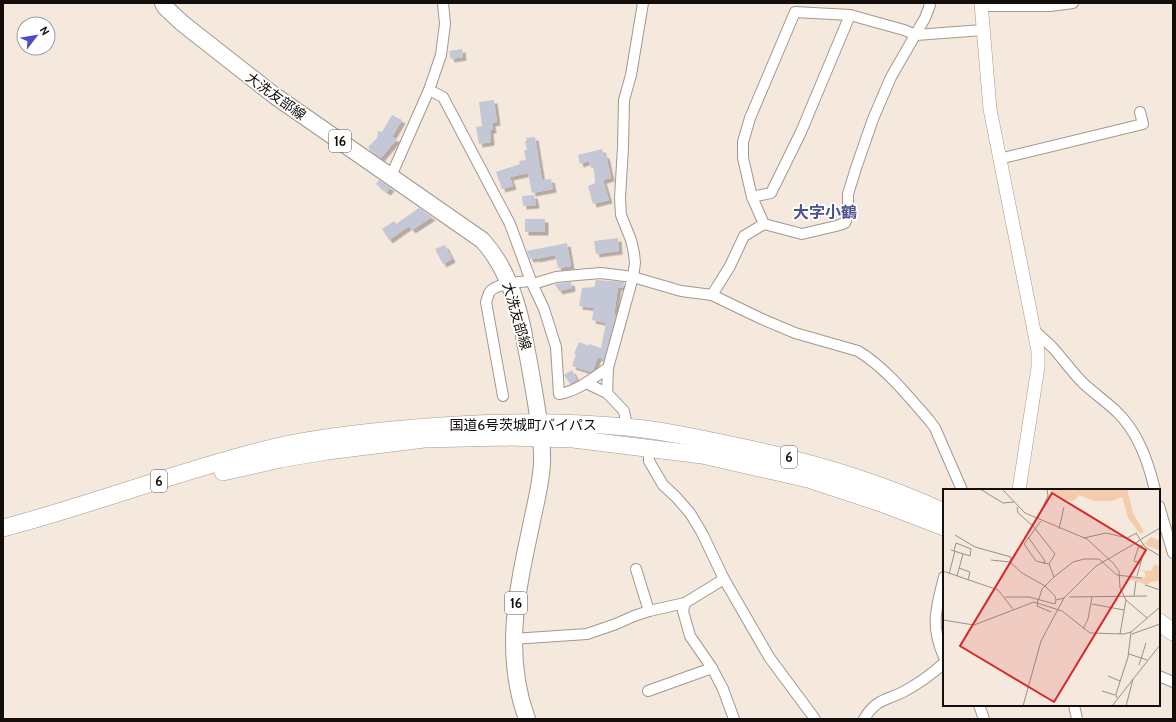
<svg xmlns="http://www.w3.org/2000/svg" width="1176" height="722" font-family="Cabin,'Noto Sans JP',sans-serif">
  <defs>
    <filter id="shadow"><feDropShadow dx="3.5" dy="3.5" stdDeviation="0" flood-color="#0004"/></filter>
  </defs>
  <rect width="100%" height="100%" fill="#f5e8dd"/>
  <g fill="#c4c7d5" filter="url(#shadow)">
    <polygon points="462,49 463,57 451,59 449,51"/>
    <polygon points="494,100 497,122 492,123 493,130 490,130 491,142 479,144 476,127 482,126 479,102"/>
    <polygon points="392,115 402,120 392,137 397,139 381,158 369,150 370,149 368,147 377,138 378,131 382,132"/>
    <polygon points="535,137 542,180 551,179 553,189 532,193 528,173 510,177 513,186 502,189 496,172 520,164 519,161 526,160 524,150 527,150 525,141 527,141 526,138"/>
    <polygon points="602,149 604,155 606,155 610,173 611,178 603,180 609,200 593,204 588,186 595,183 594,168 591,168 589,161 580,164 578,155"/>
    <polygon points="379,180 391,188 387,192 376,184"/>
    <polygon points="534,195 536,205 523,206 522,196"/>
    <polygon points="419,208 432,217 412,230 409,226 389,240 382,229 394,221 396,224"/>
    <rect x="525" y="219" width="20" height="13"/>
    <polygon points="618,238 619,251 596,254 594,241"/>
    <polygon points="567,243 571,266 558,268 555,255 536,259 536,258 530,259 527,251"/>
    <polygon points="445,245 452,259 443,264 435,249"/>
    <polygon points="596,280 624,282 623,288 618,287 614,315 616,315 604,360 598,357 593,370 591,372 572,366 576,354 574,354 579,342 589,346 589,344 601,348 606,323 592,320 594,308 579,306 582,288 594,287"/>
    <polygon points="571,282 572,288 559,291 555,284"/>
    <polygon points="572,370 577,380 570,384 564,375"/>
  </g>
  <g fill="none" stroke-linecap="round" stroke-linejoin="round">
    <defs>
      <g id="minor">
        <polyline points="981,6 1050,6 1073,3"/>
        <path d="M 429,90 L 443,97 L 510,224 L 531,281 L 544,309 L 556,347 L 559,394 C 578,391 593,378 608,368 L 633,277 L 635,263 L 634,253 L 631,240 L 621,215 L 620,198 L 623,147 L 624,100 L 631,75 L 643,3"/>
        <polyline points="999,159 1143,124 1140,112"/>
        <polyline points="391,176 429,90 441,55 445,24 443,3"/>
        <polyline points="752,197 771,193 801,132 850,15"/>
        <polyline points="764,224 752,197 743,158 743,142 750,118 795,12 850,15 904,30 916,35 983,30"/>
        <path d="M 533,284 L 556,277 L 577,275 L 601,273 L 633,277 L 681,291 L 712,295 L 762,319 L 795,333 L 858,351 C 886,368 908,396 929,420 L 935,428 L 962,490"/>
        <polyline points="712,295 730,266 744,236 764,224 802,234 836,226 845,223 848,214 848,194 856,168 873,119 891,77 925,18 930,5 929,3"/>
        <path d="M 1035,331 C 1041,337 1047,342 1053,348 C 1063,359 1072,372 1083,383 C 1094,393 1105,401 1116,411 C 1138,432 1148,461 1155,490"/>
        <polyline points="586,383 607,393 624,411 627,427"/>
        <polyline points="607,393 608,368"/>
        <path d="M 503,396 L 486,302 C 487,299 488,296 489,293 C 495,283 521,282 531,281"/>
        <polyline points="649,449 649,461 663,485 676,497 690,513 702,533 724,579 769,657 815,719"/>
        <polyline points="1159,506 1173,553"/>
        <polyline points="636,569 649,611"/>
        <path d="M 944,577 C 936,609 930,626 944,657"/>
        <polyline points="685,603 683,611 690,636 712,668 723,689 734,719"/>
        <polyline points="513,639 587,634 616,624 634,616 649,611 685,603 724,579"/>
        <polyline points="1159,676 1173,682"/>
        <polyline points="648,691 712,668"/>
        <polyline points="979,705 984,719"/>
        <polyline points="1074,705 1077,719"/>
        <path d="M 864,719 C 876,699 885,701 903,692 C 918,684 932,674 944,663"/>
      </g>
      <polyline id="tertiary" points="981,3 990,109 1038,351 1038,367 1019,490"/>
      <path id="primary" d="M 163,3 L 165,7 L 182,23 L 275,96 L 482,240 C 508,268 520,309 526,347 C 530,366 533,385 536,403 C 539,423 543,443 542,463 C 541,485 535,505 531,526 C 517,591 503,654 527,719"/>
      <g id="trunk">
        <polyline points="223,472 280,459 327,451 424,439 505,437 573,439 702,455 808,479 884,504 944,527"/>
        <path d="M 3,528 C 91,505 176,472 264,450 C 306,439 350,434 393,430 C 471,422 548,420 626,427 C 660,430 693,437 726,444 C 801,459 875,480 944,512"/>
        <polyline points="1159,622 1173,632"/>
      </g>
    </defs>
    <use href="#minor" stroke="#a4978e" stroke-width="12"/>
    <use href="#tertiary" stroke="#a4978e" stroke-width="14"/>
    <use href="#primary" stroke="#a4978e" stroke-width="18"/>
    <use href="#trunk" stroke="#a4978e" stroke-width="18"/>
    <use href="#minor" stroke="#fff" stroke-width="10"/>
    <use href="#tertiary" stroke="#fff" stroke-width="13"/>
    <use href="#primary" stroke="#fff" stroke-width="16"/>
    <use href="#trunk" stroke="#fff" stroke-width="17"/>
  </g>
  <g text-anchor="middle" stroke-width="3.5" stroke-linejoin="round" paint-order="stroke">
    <g fill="#fff" stroke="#5a5654" stroke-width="1">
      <rect x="329" y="130" width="22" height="22" rx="3"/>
      <rect x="781" y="446" width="16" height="22" rx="3"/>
      <rect x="151" y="470" width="16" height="22" rx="3"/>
      <rect x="505" y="592" width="22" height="22" rx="3"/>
    </g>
    <g font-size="13" font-weight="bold" fill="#130e0b">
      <text x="340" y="146">16</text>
      <text x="789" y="462">6</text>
      <text x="159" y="486">6</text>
      <text x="516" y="608">16</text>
    </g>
    <g font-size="14" fill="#130e0b" stroke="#fff">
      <text transform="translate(276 96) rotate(36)" y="5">大洗友部線</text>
      <text transform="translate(517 316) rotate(74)" y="5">大洗友部線</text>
      <text x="523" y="430">国道6号茨城町バイパス</text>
    </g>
    <g font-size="16" font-weight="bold" fill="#4c518f" stroke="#fff">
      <text x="825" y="218">大字小鶴</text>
    </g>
  </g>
  <g transform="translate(943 489)">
    <rect width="217" height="217" fill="#f5e8dd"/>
    <path d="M 184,0 L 190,24 L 201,43 L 197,45 L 185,29 L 179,8 L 169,12 L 152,12 L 136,6 L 131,12 L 123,11 L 106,1 ZM 208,48 L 217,52 L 217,62 L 201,55 ZM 212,75 L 217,78 L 217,92 L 207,93 L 205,96 L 186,90 L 185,88 L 202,89 L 202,83 L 197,81 L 208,82 Z" fill="#f4ccac"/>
    <path fill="none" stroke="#9b9189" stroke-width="1" d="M 37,0 L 60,14 L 71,13M 59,0 L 82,24 L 144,50 L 171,75 L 176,82 L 177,99 L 183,111 L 177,145M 74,18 L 75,24 L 90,37 L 112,65 L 106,75M 94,30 L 105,7 L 104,0M 98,32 L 81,55 L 93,72 L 106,75M 116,40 L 121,18M 193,44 L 202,58 L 217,67M 12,46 L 32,58 L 68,68 L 67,73M 85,48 L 102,72 L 101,75M 141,49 L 163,44 L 184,49 L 194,44M 195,52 L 217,39M 8,61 L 27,67 L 28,60 L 13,54 L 11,62M 48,71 L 67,73 L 79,84 L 102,97 L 112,107 L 113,111M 197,74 L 191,72 L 195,59 L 200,56M 106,75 L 111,88M 16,79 L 27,83 L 25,91M 0,82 L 55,101 L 70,120M 6,85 L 12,62M 14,87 L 20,65M 194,87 L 199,69M 202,96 L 217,101M 191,107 L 193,92M 62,108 L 86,108 L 112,115 L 113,111 L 121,109M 126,108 L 204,107M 95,110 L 94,117 L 108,123M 96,110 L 99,100 L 111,88 L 130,73 L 141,70 L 156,70 L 174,86 L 199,89M 183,111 L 204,129M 149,115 L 181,121M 0,131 L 31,136 L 91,113 L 119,122 L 147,144 L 181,145 L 188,143 L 217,118M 140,140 L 145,130 L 149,108M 189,145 L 217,135M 186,165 L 204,171M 196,176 L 203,154M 165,187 L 177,192M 159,202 L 172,206M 174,209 L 173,205 L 185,168 L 188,143M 80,217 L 98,152 L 121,109 L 153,77 L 196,52M 169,217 L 217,156M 183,217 L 190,190"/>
    <path fill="#d62828" fill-opacity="0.15" stroke="#d62828" stroke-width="2" d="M 109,4 L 203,61 L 111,213 L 17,157 Z"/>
    <rect width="217" height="217" fill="none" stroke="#130e0b" stroke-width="2"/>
  </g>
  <rect width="1176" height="722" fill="none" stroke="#130e0b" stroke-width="8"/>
  <g transform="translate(36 36) rotate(59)"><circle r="19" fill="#ffffff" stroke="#a19f9d"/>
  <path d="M0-3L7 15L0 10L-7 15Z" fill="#4f4cc3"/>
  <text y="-6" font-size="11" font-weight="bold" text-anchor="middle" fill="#130e0b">N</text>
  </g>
</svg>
